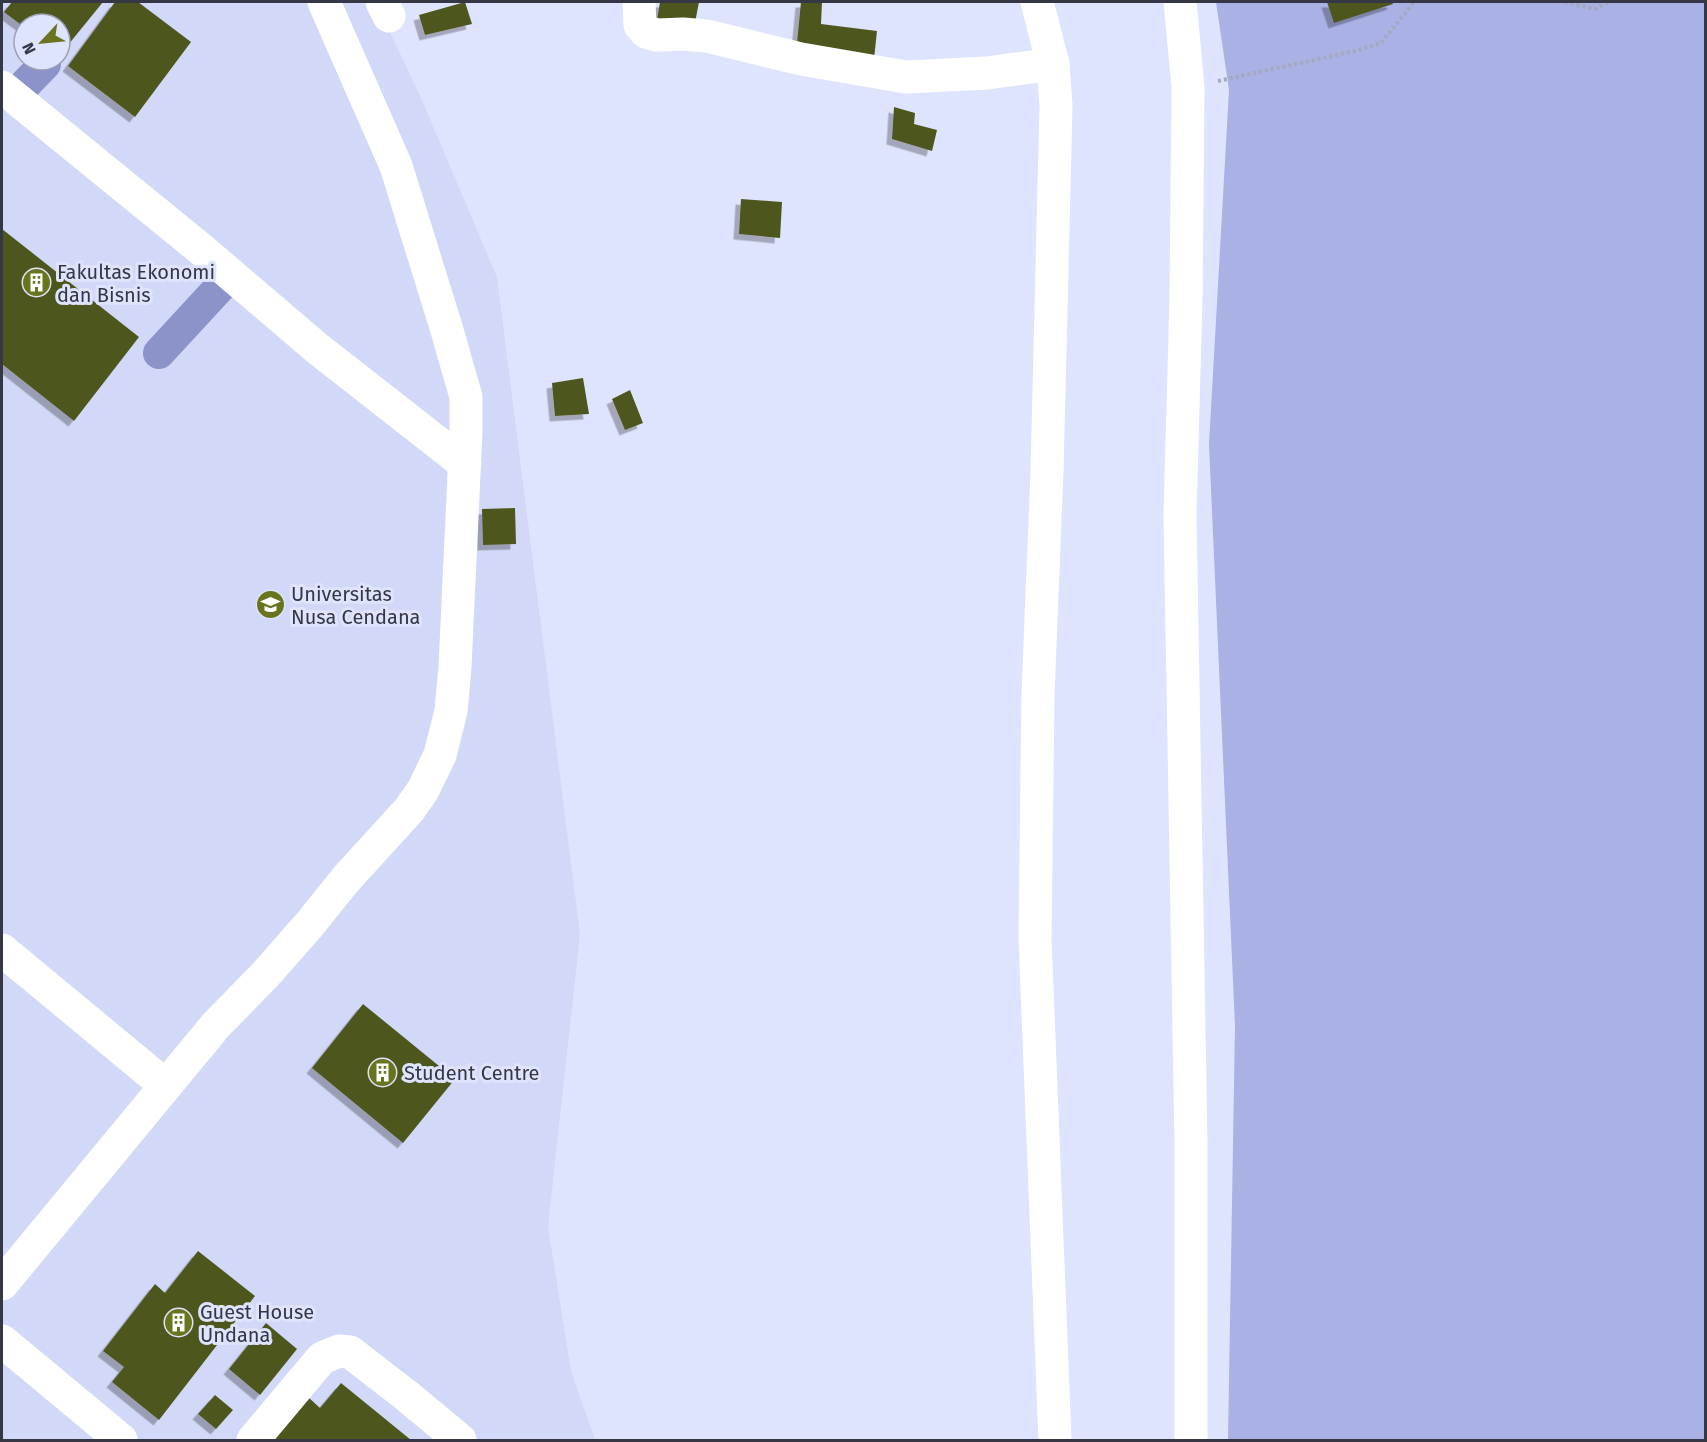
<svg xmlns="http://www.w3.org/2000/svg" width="1707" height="1442" font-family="'Fira Sans',sans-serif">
  <defs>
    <filter id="shadow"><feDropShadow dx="-5.5" dy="5.5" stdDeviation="0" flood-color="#0004"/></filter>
  </defs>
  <rect width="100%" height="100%" fill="#dfe4fe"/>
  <path fill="#d2d8f7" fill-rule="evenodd" d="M 2,2 L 376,2 L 421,98 L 497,277 L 580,934 L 548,1227 L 571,1371 L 595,1440 L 2,1440 ZM 24,24 L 60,24 L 60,60 L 24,60 Z"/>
  <polygon fill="#a9b1e5" points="1216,2 1705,2 1705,1440 1228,1440 1235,1026 1209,444 1229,90"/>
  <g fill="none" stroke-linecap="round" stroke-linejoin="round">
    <g stroke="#8c93c9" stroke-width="32">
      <polyline points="2,87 13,97 45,64"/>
      <polyline points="159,353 231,275 211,259"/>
    </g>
  </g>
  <g fill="#4e571e" filter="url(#shadow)">
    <polygon points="12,2 103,2 68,45 60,39 60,24 24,24 24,27 4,12"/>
    <polygon points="115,2 138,2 191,42 135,117 68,66"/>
    <polygon points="465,2 472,24 425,35 419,15"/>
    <polygon points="660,2 699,2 694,28 657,20"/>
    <polygon points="801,2 822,2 821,24 877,31 874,59 797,43"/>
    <polygon points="1327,2 1392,2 1393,4 1334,23"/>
    <polygon points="894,107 915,113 914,124 937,130 932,151 892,139"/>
    <polygon points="741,199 782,202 780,238 739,234"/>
    <polygon points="2,229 139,337 74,421 2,364"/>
    <polygon points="583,378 589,414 555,416 552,383"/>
    <polygon points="630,390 643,423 625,430 612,399"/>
    <polygon points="515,508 516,544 483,545 482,509"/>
    <polygon points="363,1004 455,1079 403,1143 312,1068"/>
    <polygon points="198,1251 255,1296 159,1420 112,1382 124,1367 103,1351 155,1284 165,1293"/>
    <polygon points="266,1323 297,1349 260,1395 229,1369"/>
    <polygon points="341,1383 411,1440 270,1440 307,1396 320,1408"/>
    <polygon points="215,1395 233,1410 216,1429 198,1414"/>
  </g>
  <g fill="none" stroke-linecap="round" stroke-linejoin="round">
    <g stroke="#a5a9be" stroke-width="4" stroke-dasharray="3 3" stroke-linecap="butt">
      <polyline points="1565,2 1595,9 1608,2"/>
      <polyline points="1218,81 1355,51 1381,43 1414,2"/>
    </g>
    <g stroke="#fff" stroke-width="33">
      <polyline points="382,2 389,16"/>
      <polyline points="639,2 640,25 646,32 657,35 683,34 707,36 801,59 906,77 987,73 1053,64"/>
      <polyline points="2,87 202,250 318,349 465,464"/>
      <polyline points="2,950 165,1085"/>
      <polyline points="2,1284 216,1025 264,976 309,925 346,879 409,810 423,790 440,755 451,711 455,667 466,431 466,397 446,327 396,166 324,2"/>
      <polyline points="2,1341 121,1440"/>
      <polyline points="253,1440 322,1358 339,1351 350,1352 407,1396 460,1440"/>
    </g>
    <g stroke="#fff" stroke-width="33">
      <polyline points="1037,2 1053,64 1056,106 1047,471 1038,694 1035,938 1055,1440"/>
      <polyline points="1180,2 1188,87 1186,298 1180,515 1191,1145 1191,1440"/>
    </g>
  </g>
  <defs>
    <symbol id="building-disc" viewBox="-11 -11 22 22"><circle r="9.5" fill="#69741f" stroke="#dfe4fe"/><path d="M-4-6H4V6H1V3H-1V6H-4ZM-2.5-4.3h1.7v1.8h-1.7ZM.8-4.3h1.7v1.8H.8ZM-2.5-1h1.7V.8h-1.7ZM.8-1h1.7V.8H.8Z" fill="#fff"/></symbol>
    <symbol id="university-disc" viewBox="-11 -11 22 22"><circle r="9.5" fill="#69741f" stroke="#dfe4fe"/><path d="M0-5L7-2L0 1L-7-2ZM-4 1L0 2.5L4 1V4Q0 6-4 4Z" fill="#fff"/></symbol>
  </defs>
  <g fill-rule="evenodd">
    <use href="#building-disc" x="20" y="266" width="33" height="33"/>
    <use href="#university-disc" x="254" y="588" width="33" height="33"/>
    <use href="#building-disc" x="366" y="1056" width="33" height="33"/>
    <use href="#building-disc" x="162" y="1306" width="33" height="33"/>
  </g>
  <g text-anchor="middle" stroke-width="6" stroke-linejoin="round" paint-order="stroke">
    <g font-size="20" fill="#353744" stroke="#dfe4fe" text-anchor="start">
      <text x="57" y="279">Fakultas Ekonomi<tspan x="57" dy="23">dan Bisnis</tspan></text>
      <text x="291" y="601">Universitas<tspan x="291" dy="23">Nusa Cendana</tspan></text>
      <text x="404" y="1080">Student Centre</text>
      <text x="200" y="1319">Guest House<tspan x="200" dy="23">Undana</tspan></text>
    </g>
  </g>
  <rect width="1707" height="1442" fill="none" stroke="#353744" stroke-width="6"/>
  <g transform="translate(42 42) rotate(244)"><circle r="28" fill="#dfe4fe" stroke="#9b9fb4" stroke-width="1.5"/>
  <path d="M0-4.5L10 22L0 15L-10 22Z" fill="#69741f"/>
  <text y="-9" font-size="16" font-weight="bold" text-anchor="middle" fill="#353744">N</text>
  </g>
</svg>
